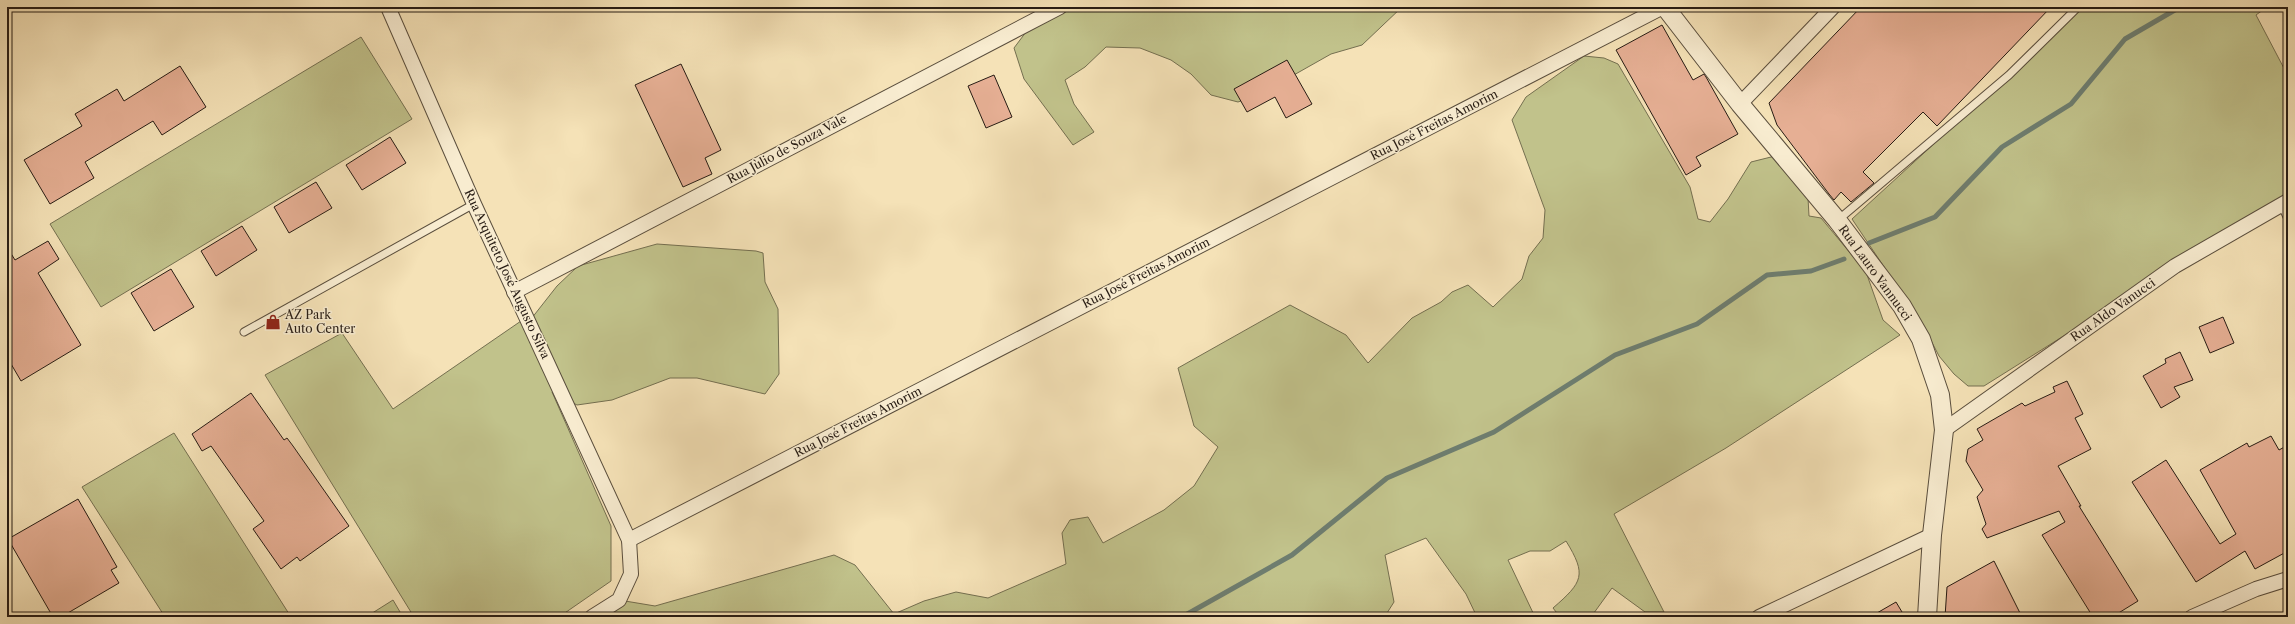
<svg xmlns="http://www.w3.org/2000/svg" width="2295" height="624" font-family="'Libre Caslon Text',serif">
  <rect width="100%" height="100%" fill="#f5e2b7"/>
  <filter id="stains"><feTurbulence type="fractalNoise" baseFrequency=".005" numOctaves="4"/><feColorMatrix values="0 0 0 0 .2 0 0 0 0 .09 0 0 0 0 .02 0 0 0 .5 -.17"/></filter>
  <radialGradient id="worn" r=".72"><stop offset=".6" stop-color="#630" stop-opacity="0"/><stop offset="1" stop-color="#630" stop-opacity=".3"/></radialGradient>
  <g fill="#c1c28b" stroke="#746f50">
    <polygon points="1051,7 1402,7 1362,45 1331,54 1262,93 1238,102 1211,95 1191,74 1171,60 1140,48 1106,47 1085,67 1065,80 1074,104 1094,132 1073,145 1024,79 1014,48 1029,28"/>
    <polygon points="2074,7 2267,7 2256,15 2288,76 2288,201 2175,266 1984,386 1968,386 1954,374 1939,356 1923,325 1852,219 2009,75"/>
    <polygon points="361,37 412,119 101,307 50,224"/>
    <path d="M 1584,56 L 1604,58 L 1618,64 L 1690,187 L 1698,219 L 1710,222 L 1728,199 L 1751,162 L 1775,156 L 1808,198 L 1809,216 L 1821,218 L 1866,272 L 1883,320 L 1900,335 L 1726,448 L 1614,514 L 1664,612 L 1645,612 L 1612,588 L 1591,617 L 1560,617 L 1553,608 C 1583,582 1587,575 1566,541 L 1550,551 L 1530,551 L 1508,560 L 1535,617 L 1477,617 L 1466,594 L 1426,538 L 1385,555 L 1394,602 L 1387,613 L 1376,617 L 592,617 L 619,600 L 655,606 L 834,555 L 855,565 L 894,614 L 924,601 L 956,592 L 988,598 L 1066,564 L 1062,533 L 1070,520 L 1088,517 L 1103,543 L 1164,510 L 1194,486 L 1218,447 L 1194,426 L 1178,368 L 1290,305 L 1346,335 L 1368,363 L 1412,318 L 1441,302 L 1452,292 L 1468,285 L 1493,307 L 1522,279 L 1529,256 L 1543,238 L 1545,210 L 1512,120 L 1526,97 Z"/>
    <polygon points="657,244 756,251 763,253 765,282 778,309 779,374 765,394 697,378 670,378 612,400 577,405 552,392 611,526 611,581 559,617 414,617 265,375 342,333 393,409 521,321 524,328 557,286 578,266"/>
    <polygon points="174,433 291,617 165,617 82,487"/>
    <polygon points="393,600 403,617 366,617"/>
  </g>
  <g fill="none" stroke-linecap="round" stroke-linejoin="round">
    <g stroke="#6e7d6f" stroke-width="5">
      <polyline points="1869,243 1935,217 2002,147 2071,104 2125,39 2180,7"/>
      <polyline points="1182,617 1292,555 1387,478 1494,432 1615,355 1697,324 1767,275 1811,271 1844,259"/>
    </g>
  </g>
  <g fill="#e6af94" stroke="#271c14">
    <polygon points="1861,7 2051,7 1937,126 1923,112 1863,172 1874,183 1851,202 1841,192 1834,200 1829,194 1777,125 1769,103"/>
    <polygon points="1662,25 1693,80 1704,74 1706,77 1738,134 1696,157 1701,166 1686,175 1616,50"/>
    <polygon points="1287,60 1312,104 1286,118 1275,97 1247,112 1234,89"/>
    <polygon points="681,64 721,150 705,158 712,174 683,187 635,85"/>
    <polygon points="180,66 206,107 162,135 153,121 85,162 94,178 50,204 24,160 82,126 75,114 117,89 124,101"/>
    <polygon points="994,75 1012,117 986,128 968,86"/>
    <polygon points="390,137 406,163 362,190 346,165"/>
    <polygon points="316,182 332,208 289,233 274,207"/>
    <polygon points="242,226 257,250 216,276 201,251"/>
    <polygon points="48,241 59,259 38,273 81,345 21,381 7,357 7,247 15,260"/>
    <polygon points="171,269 194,307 154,331 131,293"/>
    <polygon points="2223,317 2234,343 2210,353 2199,327"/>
    <polygon points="2180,352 2193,380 2174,387 2180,397 2161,408 2143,376 2166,363 2165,359"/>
    <polygon points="2067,381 2083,414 2075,418 2091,449 2058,466 2081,506 2079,506 2138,601 2112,617 2093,617 2042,535 2065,522 2059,511 1987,538 1982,529 1986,524 1977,497 1983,490 1966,461 1968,449 1983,440 1977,429 2022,403 2025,406 2055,392 2053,387"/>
    <polygon points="251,393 284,440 287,438 293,446 349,526 300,561 297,557 281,569 253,529 264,521 211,446 202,451 192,434"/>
    <polygon points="2271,436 2279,450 2288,445 2288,551 2255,569 2245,551 2196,582 2132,482 2166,460 2220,544 2236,534 2200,470 2247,443 2249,447"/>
    <polygon points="78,499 117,567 111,570 119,583 61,617 53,617 8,539"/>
    <polygon points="1994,561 2022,617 1945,617 1947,587"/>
    <polygon points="1896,602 1905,617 1870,617"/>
  </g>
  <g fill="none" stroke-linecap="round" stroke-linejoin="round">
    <defs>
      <g id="service">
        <polyline points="2281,204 2288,219"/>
        <polyline points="1838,220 2009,75 2078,7"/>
        <polyline points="244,332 474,204"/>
      </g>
      <g id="minor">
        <polyline points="388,7 474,204 629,540 631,574 619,600 592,617"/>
        <polyline points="1740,104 1833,7"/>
        <polyline points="514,292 1060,7"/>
        <polyline points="1944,430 2175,266 2288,201"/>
        <polyline points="629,540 1663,7"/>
        <polyline points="1759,617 1932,535"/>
        <polyline points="2192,617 2256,589 2288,579"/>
      </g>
      <polyline id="tertiary" points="1665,7 1740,104 1837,220 1902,306 1921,339 1940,395 1944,430 1932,535 1927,617"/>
    </defs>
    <use href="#service" stroke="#5a4e3d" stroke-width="9"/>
    <use href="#minor" stroke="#5a4e3d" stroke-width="16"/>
    <use href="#tertiary" stroke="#5a4e3d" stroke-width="20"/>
    <use href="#service" stroke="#f8ecd0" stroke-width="7"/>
    <use href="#minor" stroke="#f8ecd0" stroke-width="14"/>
    <use href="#tertiary" stroke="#f8ecd0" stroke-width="18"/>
  </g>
  <defs>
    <symbol id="shop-bare" viewBox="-9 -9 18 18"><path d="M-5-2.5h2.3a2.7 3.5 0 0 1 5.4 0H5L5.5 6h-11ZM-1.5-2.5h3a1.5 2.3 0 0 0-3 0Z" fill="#8f2418" stroke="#f8ecd0" stroke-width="2.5" paint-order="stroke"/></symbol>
  </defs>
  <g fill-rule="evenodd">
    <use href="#shop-bare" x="262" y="311" width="22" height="22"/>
  </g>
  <g text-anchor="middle" stroke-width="3" stroke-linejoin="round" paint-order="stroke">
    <g font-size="12" fill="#271c14" stroke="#f8ecd0">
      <text transform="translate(1434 125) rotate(-27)" y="4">Rua José Freitas Amorim</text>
      <text transform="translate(787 149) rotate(-28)" y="4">Rua Jùlio de Souza Vale</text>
      <text transform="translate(1146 273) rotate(-27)" y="4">Rua José Freitas Amorim</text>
      <text transform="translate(1875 273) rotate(54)" y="4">Rua Lauro Vannucci</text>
      <text transform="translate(507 274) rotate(65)" y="4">Rua Arquiteto José Augusto Silva</text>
      <text transform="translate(2113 310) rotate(-35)" y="4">Rua Aldo Vanucci</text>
      <text transform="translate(858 422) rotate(-27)" y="4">Rua José Freitas Amorim</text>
    </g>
    <g font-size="12" fill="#271c14" stroke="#f8ecd0" text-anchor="start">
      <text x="285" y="319">AZ Park<tspan x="285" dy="14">Auto Center</tspan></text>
    </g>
  </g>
  <rect width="2295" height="624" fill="none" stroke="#f5e2b7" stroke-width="24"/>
  <rect x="8" y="8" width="2279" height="608" fill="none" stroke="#271c14" stroke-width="2"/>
  <rect x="12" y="12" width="2271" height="600" fill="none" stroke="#271c14"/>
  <rect width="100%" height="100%" filter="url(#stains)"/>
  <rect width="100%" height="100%" fill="url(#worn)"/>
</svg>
